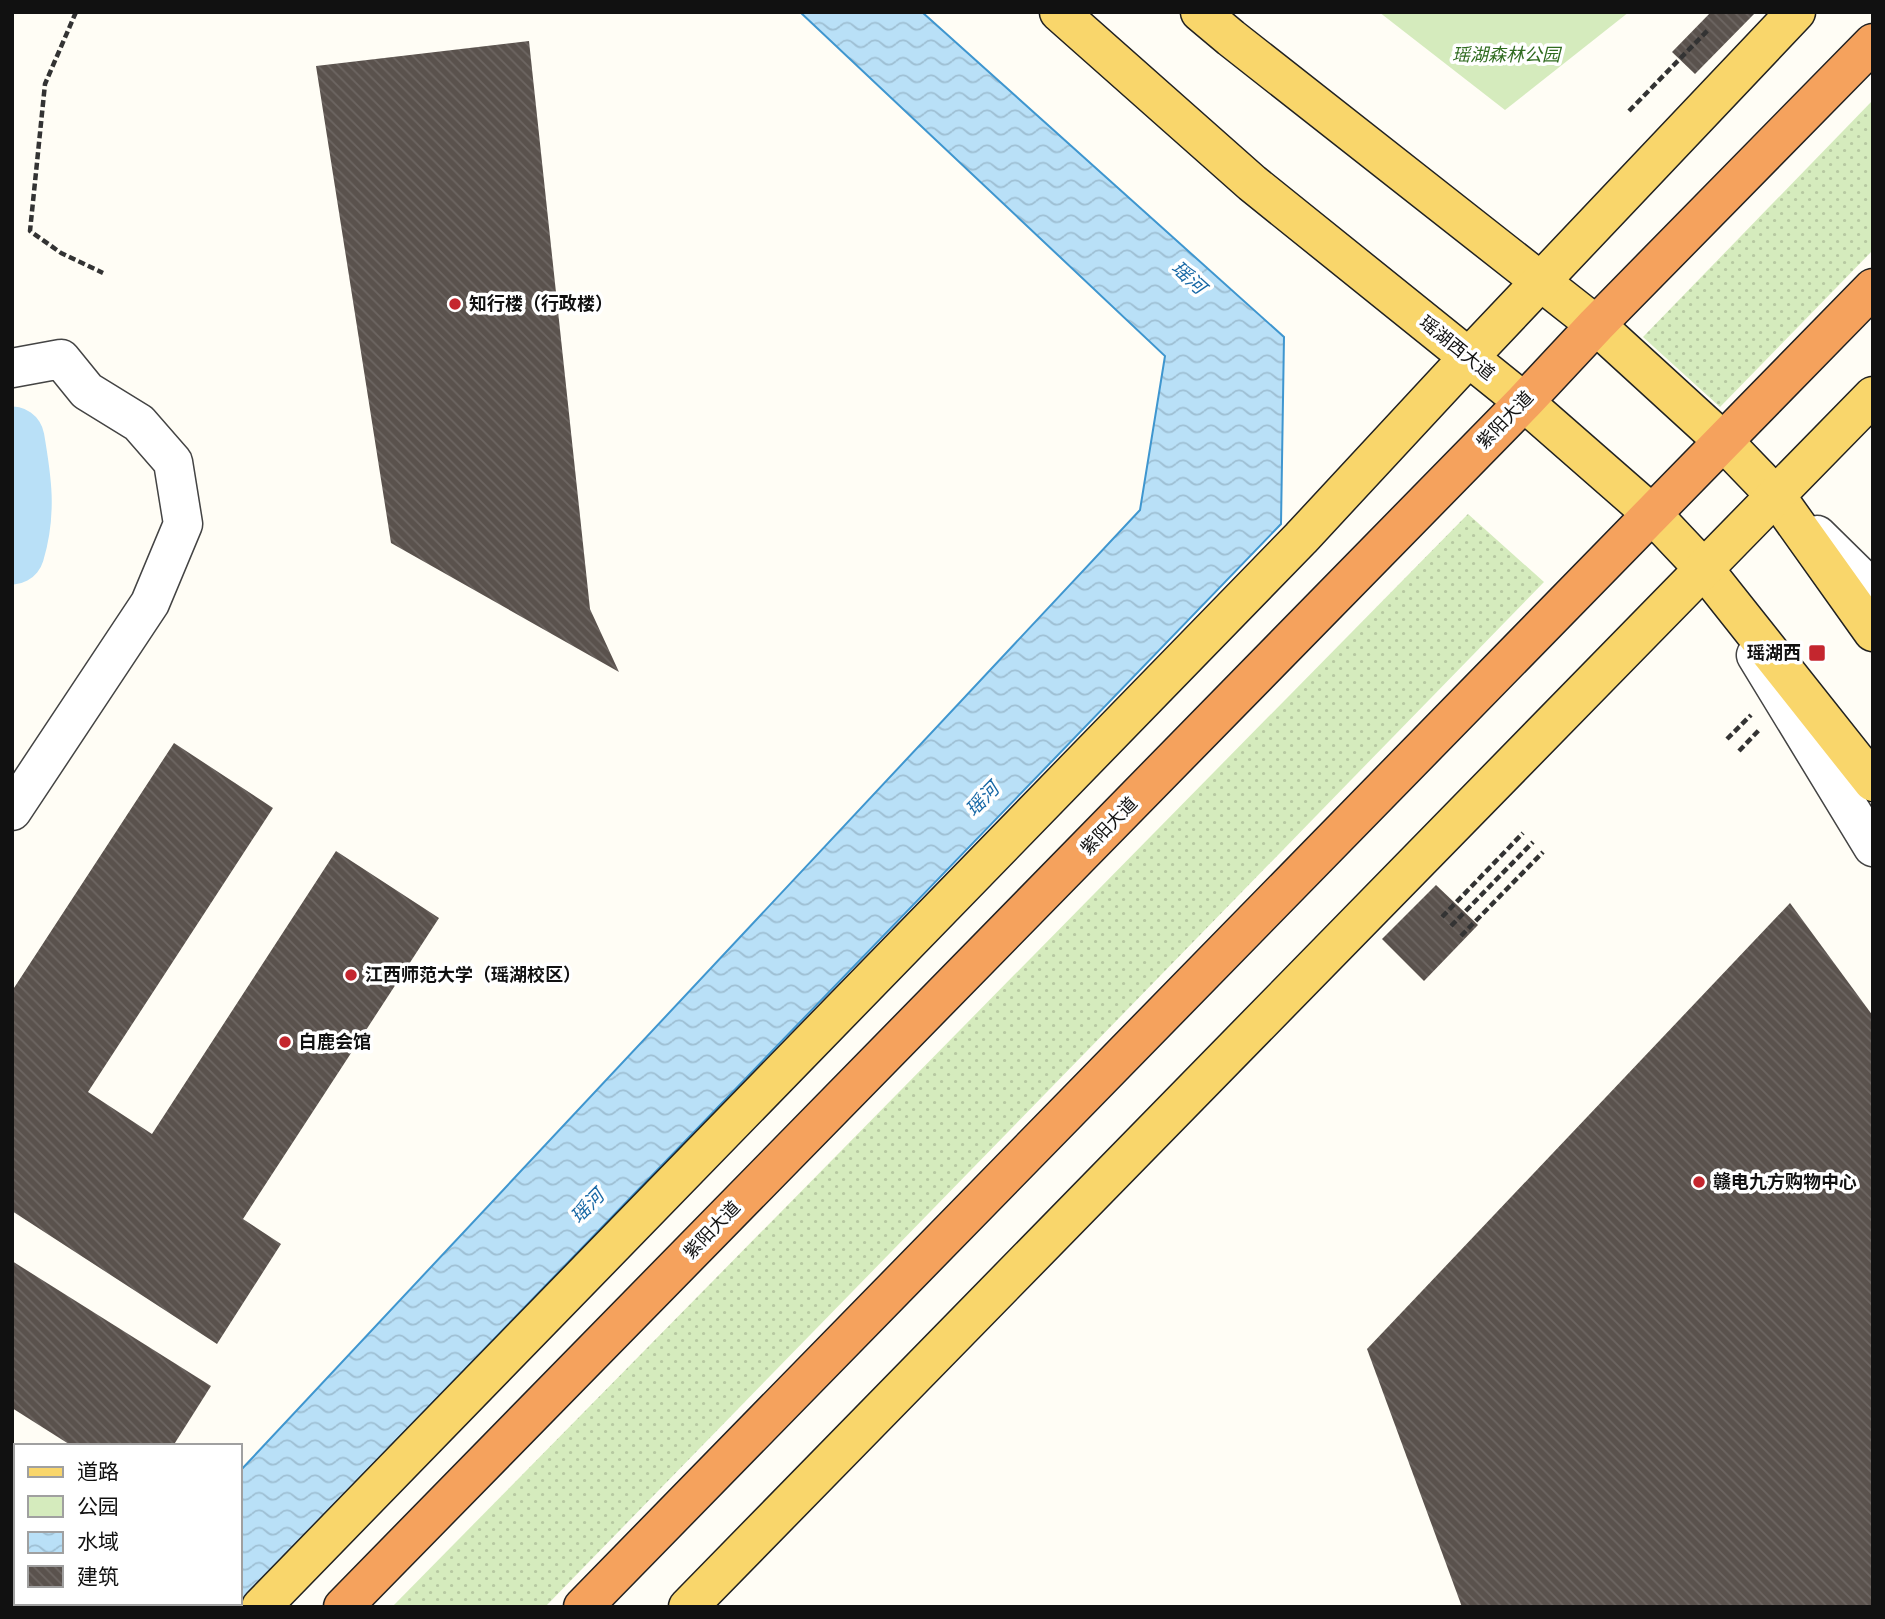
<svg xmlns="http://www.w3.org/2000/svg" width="1885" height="1619" font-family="Literata,'Noto Sans SC',serif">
  <defs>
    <pattern id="grass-dots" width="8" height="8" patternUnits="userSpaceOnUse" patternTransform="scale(1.75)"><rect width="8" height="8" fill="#d5ebbd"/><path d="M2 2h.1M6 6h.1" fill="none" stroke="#b6c8a1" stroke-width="1.8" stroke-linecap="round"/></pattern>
    <pattern id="water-waves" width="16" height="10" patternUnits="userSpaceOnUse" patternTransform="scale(1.75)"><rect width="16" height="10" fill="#b9e0f7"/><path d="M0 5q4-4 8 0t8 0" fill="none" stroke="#9ebfd3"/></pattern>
    <pattern id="building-back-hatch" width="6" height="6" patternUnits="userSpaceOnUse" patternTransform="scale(1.75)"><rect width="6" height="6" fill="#5a524d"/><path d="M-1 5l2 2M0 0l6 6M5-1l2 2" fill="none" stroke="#6d6662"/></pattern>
  </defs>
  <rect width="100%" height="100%" fill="#fffdf5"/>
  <g fill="url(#grass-dots)">
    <polygon points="1873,100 1873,250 1720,407 1643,337"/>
    <polygon points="1468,514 1544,582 545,1607 392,1607"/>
  </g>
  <polygon fill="#d5ebbd" points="1379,12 1629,12 1505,110"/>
  <g fill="url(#water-waves)" stroke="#3f96cf" stroke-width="2">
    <polygon points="800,12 922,12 1284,337 1281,524 240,1602 240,1471 1140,510 1165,356"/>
    <polygon points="16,1573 16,1603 239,1603 235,1607 12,1607 12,1575"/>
  </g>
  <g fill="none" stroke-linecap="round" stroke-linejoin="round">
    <g stroke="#b9e0f7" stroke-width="65">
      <path d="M 12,439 C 19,480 24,512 12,552"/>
      <polyline points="12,1528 16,1531"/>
    </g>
  </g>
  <g fill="url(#building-back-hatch)">
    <polygon points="1711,12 1756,12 1695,74 1672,52"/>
    <polygon points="529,41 590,609 619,672 391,543 316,66"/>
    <polygon points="174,743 273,808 88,1092 152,1134 336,851 439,918 243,1219 281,1244 217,1344 12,1211 12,991"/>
    <polygon points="1436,885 1478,925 1424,981 1382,939"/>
    <polygon points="1790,903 1873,1016 1873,1607 1462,1607 1367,1349"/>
    <polygon points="12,1261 211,1386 173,1446 72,1446 12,1408"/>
  </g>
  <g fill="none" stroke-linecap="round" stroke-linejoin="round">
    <defs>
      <g id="minor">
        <polyline points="12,368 61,359 87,391 139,423 173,462 183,524 150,603 12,811"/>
        <polyline points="1817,535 1873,590"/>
        <polyline points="1756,655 1873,847"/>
      </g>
      <g id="major">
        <polyline points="1059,12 1252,183 1524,402 1652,514 1704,569 1873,782"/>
        <polyline points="1200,12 1231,38 1596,325 1724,442 1776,496 1873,632"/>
        <polyline points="261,1607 1301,538 1469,357 1796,12"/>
        <polyline points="688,1607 1873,396"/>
      </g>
      <g id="highway">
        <polyline points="343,1607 1524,402 1596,325 1873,43"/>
        <polyline points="583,1607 1873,288"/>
      </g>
    </defs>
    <use href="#minor" stroke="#444" stroke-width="41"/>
    <use href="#major" stroke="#222" stroke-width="41"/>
    <use href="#highway" stroke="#222" stroke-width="41"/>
    <g stroke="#333" stroke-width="4.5" stroke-dasharray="7 3.5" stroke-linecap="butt">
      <polyline points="76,12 45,84 30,231 61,253 103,273"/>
      <polyline points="1629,111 1709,29"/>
      <polyline points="1727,739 1751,715"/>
      <polyline points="1739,751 1760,729"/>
      <polyline points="1442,917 1523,833"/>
      <polyline points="1451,926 1533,842"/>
      <polyline points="1461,936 1543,852"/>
    </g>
    <use href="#minor" stroke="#fff" stroke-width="38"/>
    <use href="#major" stroke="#f9d66b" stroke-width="38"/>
    <use href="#highway" stroke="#f5a25d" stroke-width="38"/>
  </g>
  <g fill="#c4262e" stroke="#fff" stroke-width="2.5">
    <circle cx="455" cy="304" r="7"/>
    <rect x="1808" y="644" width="18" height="18" rx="3.5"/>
    <circle cx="351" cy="975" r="7"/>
    <circle cx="285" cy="1042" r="7"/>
    <circle cx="1699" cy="1182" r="7"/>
  </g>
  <g text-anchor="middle" stroke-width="7" stroke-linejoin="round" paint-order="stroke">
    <g font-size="18" font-style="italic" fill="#2f6b1f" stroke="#fff">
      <text x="1506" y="61">瑶湖森林公园</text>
    </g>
    <g font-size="18" font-weight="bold" fill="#111" stroke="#fff" text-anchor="start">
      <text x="469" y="310">知行楼（行政楼）</text>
      <text x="1801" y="659" text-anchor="end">瑶湖西</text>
      <text x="365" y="981">江西师范大学（瑶湖校区）</text>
      <text x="299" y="1048">白鹿会馆</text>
      <text x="1713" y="1188">赣电九方购物中心</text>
    </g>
    <g font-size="18" fill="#111" stroke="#fff">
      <text transform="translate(1457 348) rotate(39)" y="6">瑶湖西大道</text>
      <text transform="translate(1505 420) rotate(-46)" y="6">紫阳大道</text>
      <text transform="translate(1109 826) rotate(-46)" y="6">紫阳大道</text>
      <text transform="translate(712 1230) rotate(-46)" y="6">紫阳大道</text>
    </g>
    <g font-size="19" font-style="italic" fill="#1768a6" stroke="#fff">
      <text transform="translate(1189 277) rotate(42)" y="7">瑶河</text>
      <text transform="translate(982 799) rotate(-46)" y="7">瑶河</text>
      <text transform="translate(587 1206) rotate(-46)" y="7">瑶河</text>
    </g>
  </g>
  <rect width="1885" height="1619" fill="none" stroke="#111111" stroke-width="28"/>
  <rect x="14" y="1444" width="228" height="161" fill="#ffffff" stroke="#a0a0a0" stroke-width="2"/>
  <rect x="28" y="1467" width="35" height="10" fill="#f9d66b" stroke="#a0a0a0" stroke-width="2"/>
  <text x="77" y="1479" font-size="21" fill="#111111">道路</text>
  <rect x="28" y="1496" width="35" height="21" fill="#d5ebbd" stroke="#a0a0a0" stroke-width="2"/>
  <text x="77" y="1514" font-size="21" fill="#111111">公园</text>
  <rect x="28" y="1532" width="35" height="21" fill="url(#water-waves)" stroke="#a0a0a0" stroke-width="2"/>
  <text x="77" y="1549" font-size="21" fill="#111111">水域</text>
  <rect x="28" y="1566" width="35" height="21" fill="url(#building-back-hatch)" stroke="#a0a0a0" stroke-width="2"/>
  <text x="77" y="1584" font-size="21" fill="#111111">建筑</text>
</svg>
